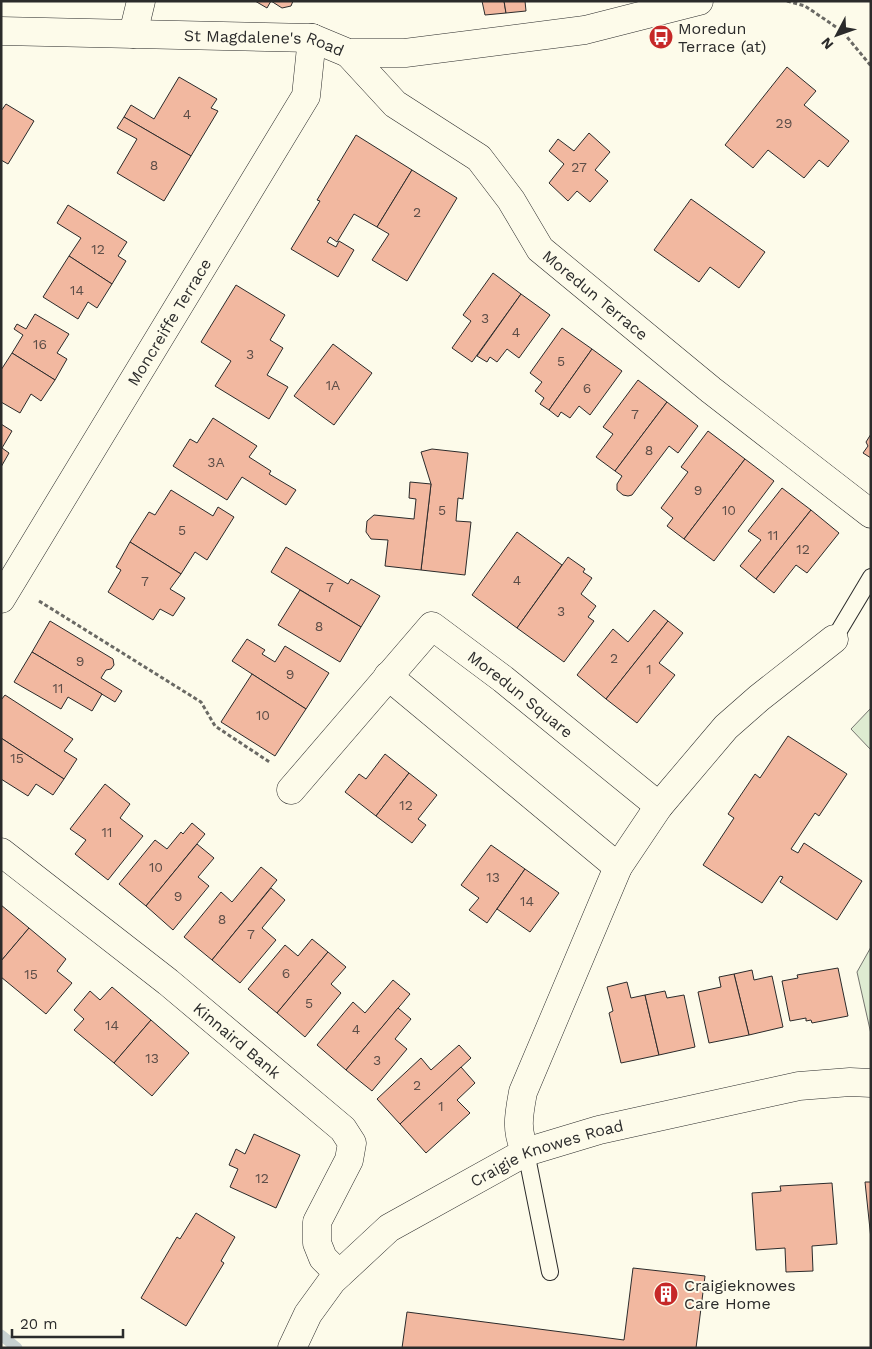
<svg xmlns="http://www.w3.org/2000/svg" width="872" height="1349" font-family="'Work Sans',sans-serif">
  <rect width="100%" height="100%" fill="#fdfbea"/>
  <g fill="#deebd1" stroke="#74746e">
    <polygon points="871,708 871,750 851,729"/>
    <polygon points="871,947 871,1034 857,972"/>
  </g>
  <g fill="none" stroke-linecap="round" stroke-linejoin="round">
    <polyline stroke="#c7d0d0" stroke-width="11" points="1,1335 17,1348"/>
  </g>
  <g fill="#f2b8a0" stroke="#2b2b2b">
    <polygon points="255,1 293,1 291,6 282,8 271,1 267,8"/>
    <polygon points="482,1 504,1 506,13 485,15"/>
    <polygon points="504,1 525,1 526,11 506,13"/>
    <polygon points="787,67 816,91 804,105 849,141 828,167 819,160 804,178 768,150 753,168 725,145"/>
    <polygon points="179,77 217,99 211,108 218,111 191,156 124,117 131,105 154,119"/>
    <polygon points="6,104 34,121 8,164 1,160 1,111"/>
    <polygon points="124,117 191,156 164,201 117,173 137,139 117,128"/>
    <polygon points="589,133 610,152 595,170 608,181 590,202 577,191 568,201 549,183 564,164 549,151 558,139 574,151"/>
    <polygon points="356,135 412,170 377,227 354,214 337,242 330,237 327,242 336,247 339,241 354,250 338,277 291,249 320,201 317,200"/>
    <polygon points="412,170 457,198 407,281 372,260 389,234 377,227"/>
    <polygon points="691,199 765,252 739,288 710,267 699,282 654,250"/>
    <polygon points="68,205 127,242 118,256 126,261 112,284 69,256 81,238 57,223"/>
    <polygon points="69,256 112,284 97,308 88,302 78,319 43,297"/>
    <polygon points="493,273 521,294 472,362 452,348 471,321 463,315"/>
    <polygon points="236,285 285,315 270,340 283,348 267,375 288,387 269,419 215,386 231,361 201,342"/>
    <polygon points="521,294 550,315 519,358 507,349 497,362 490,357 487,362 477,356"/>
    <polygon points="35,314 69,334 57,353 67,359 55,380 12,353 23,335 14,329 17,324 26,329"/>
    <polygon points="562,328 592,349 549,410 540,404 544,398 535,391 542,382 530,373"/>
    <polygon points="333,344 372,373 334,425 294,396"/>
    <polygon points="592,349 622,371 590,415 579,406 570,418 561,412 558,417 549,410"/>
    <polygon points="12,353 55,380 41,401 31,394 20,413 1,402 1,370"/>
    <polygon points="638,380 667,402 615,471 596,457 613,434 603,427"/>
    <polygon points="667,402 698,426 678,453 669,446 632,495 628,496 623,495 617,490 617,484 622,476 615,471"/>
    <polygon points="213,418 257,446 249,457 271,471 269,474 296,490 286,505 242,477 227,500 173,466 190,439 197,443"/>
    <polygon points="1,424 12,431 2,448 9,453 1,467"/>
    <polygon points="708,431 745,459 684,539 667,526 673,518 661,508 688,472 681,467"/>
    <polygon points="871,434 871,458 863,453 868,446 866,442"/>
    <polygon points="432,449 468,453 463,499 458,498 456,521 471,522 465,575 421,570 431,484 421,452"/>
    <polygon points="745,459 774,481 714,561 684,539"/>
    <polygon points="410,482 431,484 421,570 385,566 388,540 371,539 366,532 367,521 374,515 414,519 416,499 409,498"/>
    <polygon points="782,488 811,510 756,579 740,566 761,540 748,531"/>
    <polygon points="171,490 213,516 218,507 234,517 207,560 195,552 181,574 130,542 149,512 155,515"/>
    <polygon points="811,510 839,533 807,573 796,565 774,593 756,579"/>
    <polygon points="517,532 562,565 517,628 472,595"/>
    <polygon points="130,542 181,574 170,589 185,598 173,616 160,609 153,620 108,592 121,570 116,567"/>
    <polygon points="286,547 348,584 351,579 380,596 361,627 271,572"/>
    <polygon points="568,557 585,569 583,572 592,578 581,594 596,606 588,617 594,621 564,662 517,628"/>
    <polygon points="300,590 361,627 340,662 278,625"/>
    <polygon points="654,610 668,621 606,699 577,675 613,629 628,642"/>
    <polygon points="50,621 113,659 114,665 111,669 106,670 101,678 122,691 115,702 32,652"/>
    <polygon points="668,621 683,633 659,663 675,675 637,723 606,699"/>
    <polygon points="247,639 265,650 262,654 275,662 285,646 329,673 306,709 232,661"/>
    <polygon points="32,652 102,694 92,711 68,697 61,709 14,682"/>
    <polygon points="252,674 306,709 275,756 221,722"/>
    <polygon points="5,695 73,739 64,751 77,759 64,779 1,738 1,700"/>
    <polygon points="788,736 847,774 819,816 815,813 791,849 798,853 804,843 862,881 837,920 780,882 783,877 780,876 762,903 703,865 734,818 728,814 755,774 760,778"/>
    <polygon points="1,738 64,779 53,795 36,784 28,796 1,779"/>
    <polygon points="385,754 409,773 376,816 345,792 359,774 366,779"/>
    <polygon points="409,773 437,795 418,819 426,825 412,843 376,816"/>
    <polygon points="105,784 130,804 120,818 143,836 108,880 75,854 86,840 70,829"/>
    <polygon points="192,823 205,834 146,906 119,884 155,840 167,849 181,832 183,834"/>
    <polygon points="197,844 214,858 198,877 209,886 173,930 146,906"/>
    <polygon points="491,845 525,869 487,923 469,910 479,898 461,885"/>
    <polygon points="261,867 277,880 212,960 184,937 221,892 232,902"/>
    <polygon points="525,869 559,893 530,932 497,909"/>
    <polygon points="271,888 285,900 262,928 276,940 240,983 212,960"/>
    <polygon points="1,905 29,928 1,961"/>
    <polygon points="29,928 66,959 57,971 72,983 46,1014 1,977 1,961"/>
    <polygon points="312,939 328,952 277,1013 248,989 285,945 298,956"/>
    <polygon points="328,952 346,967 331,984 341,993 305,1037 277,1013"/>
    <polygon points="838,968 848,1016 812,1023 811,1020 806,1021 806,1018 790,1021 782,981 798,978 797,975"/>
    <polygon points="752,970 754,980 772,976 783,1027 749,1035 734,974"/>
    <polygon points="734,974 749,1035 709,1043 698,992 721,987 719,977"/>
    <polygon points="393,980 410,994 346,1070 317,1045 353,1002 365,1013"/>
    <polygon points="627,982 631,998 645,995 659,1055 621,1063 609,1013 613,1011 607,987"/>
    <polygon points="112,987 151,1020 114,1063 74,1030 84,1019 74,1010 90,991 100,1000"/>
    <polygon points="665,991 667,998 684,995 695,1047 659,1055 645,995"/>
    <polygon points="398,1008 411,1019 395,1039 407,1049 372,1091 346,1070"/>
    <polygon points="151,1020 189,1053 152,1096 114,1063"/>
    <polygon points="459,1045 471,1058 400,1124 377,1099 421,1058 431,1070"/>
    <polygon points="461,1067 475,1083 457,1100 470,1113 426,1153 400,1124"/>
    <polygon points="254,1134 300,1155 276,1208 230,1187 238,1169 229,1165 236,1149 245,1154"/>
    <polygon points="865,1182 871,1182 871,1239"/>
    <polygon points="832,1183 837,1244 812,1246 813,1271 786,1272 785,1248 756,1250 752,1193 781,1191 780,1186"/>
    <polygon points="196,1213 235,1237 221,1261 224,1263 186,1326 141,1298 177,1237 180,1239"/>
    <polygon points="633,1268 705,1276 696,1348 402,1348 407,1312 624,1340"/>
  </g>
  <g fill="none" stroke-linecap="round" stroke-linejoin="round">
    <defs>
      <g id="service">
        <polyline points="834,639 871,577"/>
        <polyline points="526,1152 550,1272"/>
      </g>
      <g id="minor">
        <path id="s1" d="M 1,31 L 312,38 L 348,53 L 405,53 L 585,30 L 699,1"/>
        <polyline points="133,34 141,1"/>
        <path id="s2" d="M 348,53 L 395,104 L 479,158 L 511,200 L 540,249 L 711,390 L 871,514"/>
        <path id="s3" d="M 1,599 L 306,96 L 312,38"/>
        <polyline points="388,676 618,867"/>
        <path id="s4" d="M 291,790 L 432,626 L 503,679 L 659,806"/>
        <path id="s5" d="M 1,852 L 168,982 L 343,1129 L 352,1143 L 349,1160 L 317,1222 L 317,1243 L 323,1258 L 339,1274"/>
        <path d="M 526,1152 C 515,1131 519,1114 523,1092 L 618,867 L 659,806 L 726,727 L 759,698 L 834,639"/>
        <path id="s6" d="M 292,1348 L 308,1314 L 332,1281 L 389,1228 L 526,1152 L 599,1130 L 799,1086 L 850,1082 L 871,1083"/>
      </g>
    </defs>
    <use href="#service" stroke="#2b2b2b" stroke-width="18"/>
    <use href="#minor" stroke="#2b2b2b" stroke-width="29"/>
    <g stroke="#6a6964" stroke-width="3" stroke-dasharray="4 2.5" stroke-linecap="butt">
      <polyline points="787,1 805,6 842,31 871,66"/>
      <polyline points="39,601 201,702 215,726 271,763"/>
    </g>
    <use href="#service" stroke="#fdfbea" stroke-width="16"/>
    <use href="#minor" stroke="#fdfbea" stroke-width="28"/>
  </g>
  <defs>
    <symbol id="bus-disc" viewBox="-11 -11 22 22"><circle r="9.5" fill="#c62828" stroke="#fdfbea"/><path d="M-5-6H5V4H4V6H2V4H-2V6H-4V4H-5ZM-3.5-4V0h7V-4ZM-3.5 1.2v1.5H-2V1.2ZM2 1.2v1.5H3.5V1.2Z" fill="#fff"/></symbol>
    <symbol id="building-disc" viewBox="-11 -11 22 22"><circle r="9.5" fill="#c62828" stroke="#fdfbea"/><path d="M-4-6H4V6H1V3H-1V6H-4ZM-2.5-4.3h1.7v1.8h-1.7ZM.8-4.3h1.7v1.8H.8ZM-2.5-1h1.7V.8h-1.7ZM.8-1h1.7V.8H.8Z" fill="#fff"/></symbol>
  </defs>
  <g fill-rule="evenodd">
    <use href="#bus-disc" x="647" y="23" width="28" height="28"/>
    <use href="#building-disc" x="652" y="1280" width="28" height="28"/>
  </g>
  <g text-anchor="middle" stroke-width="4" stroke-linejoin="round" paint-order="stroke">
    <g font-size="14" fill="#5d4e48">
      <text x="187" y="119">4</text>
      <text x="784" y="128">29</text>
      <text x="154" y="170">8</text>
      <text x="579" y="172">27</text>
      <text x="417" y="217">2</text>
      <text x="98" y="254">12</text>
      <text x="77" y="295">14</text>
      <text x="485" y="323">3</text>
      <text x="516" y="337">4</text>
      <text x="40" y="349">16</text>
      <text x="250" y="359">3</text>
      <text x="561" y="366">5</text>
      <text x="333" y="390">1A</text>
      <text x="587" y="393">6</text>
      <text x="635" y="419">7</text>
      <text x="649" y="455">8</text>
      <text x="216" y="467">3A</text>
      <text x="698" y="495">9</text>
      <text x="442" y="515">5</text>
      <text x="729" y="515">10</text>
      <text x="182" y="535">5</text>
      <text x="773" y="540">11</text>
      <text x="803" y="554">12</text>
      <text x="517" y="585">4</text>
      <text x="145" y="586">7</text>
      <text x="330" y="592">7</text>
      <text x="561" y="616">3</text>
      <text x="319" y="631">8</text>
      <text x="614" y="663">2</text>
      <text x="80" y="666">9</text>
      <text x="649" y="674">1</text>
      <text x="290" y="679">9</text>
      <text x="58" y="693">11</text>
      <text x="263" y="720">10</text>
      <text x="17" y="763">15</text>
      <text x="406" y="810">12</text>
      <text x="107" y="837">11</text>
      <text x="156" y="872">10</text>
      <text x="493" y="882">13</text>
      <text x="178" y="901">9</text>
      <text x="527" y="906">14</text>
      <text x="222" y="924">8</text>
      <text x="251" y="939">7</text>
      <text x="286" y="978">6</text>
      <text x="31" y="979">15</text>
      <text x="309" y="1008">5</text>
      <text x="112" y="1030">14</text>
      <text x="356" y="1034">4</text>
      <text x="152" y="1063">13</text>
      <text x="377" y="1065">3</text>
      <text x="417" y="1090">2</text>
      <text x="441" y="1111">1</text>
      <text x="262" y="1183">12</text>
    </g>
    <g font-size="16" fill="#2b2b2b" stroke="#fdfbea" text-anchor="start">
      <text x="678" y="34">Moredun<tspan x="678" dy="18">Terrace (at)</tspan></text>
      <text x="684" y="1291">Craigieknowes<tspan x="684" dy="18">Care Home</tspan></text>
    </g>
    <g font-size="16" fill="#2b2b2b" stroke="#fdfbea">
      <text dy="6" stroke="none"><textPath href="#s1" startOffset="264">St Magdalene's Road</textPath></text>
      <text dy="6" stroke="none"><textPath href="#s2" startOffset="351">Moredun Terrace</textPath></text>
      <text dy="6" stroke="none"><textPath href="#s3" startOffset="324">Moncreiffe Terrace</textPath></text>
      <text dy="6" stroke="none"><textPath href="#s4" startOffset="328">Moredun Square</textPath></text>
      <text dy="6" stroke="none"><textPath href="#s5" startOffset="302">Kinnaird Bank</textPath></text>
      <text dy="6" stroke="none"><textPath href="#s6" startOffset="332">Craigie Knowes Road</textPath></text>
    </g>
  </g>
  <rect width="872" height="1349" fill="none" stroke="#2b2b2b" stroke-width="5"/>
  <g transform="translate(837 35) rotate(229)" stroke="#fdfbea" stroke-width="4" paint-order="stroke">
  <path d="M0-4L9 19L0 12L-9 19Z" fill="#2b2b2b"/>
  <text y="-8" font-size="14" font-weight="bold" text-anchor="middle" fill="#2b2b2b">N</text>
  </g>
  <path d="M12 1329v8h111v-8" fill="none" stroke="#2b2b2b" stroke-width="2.5"/>
  <text x="20" y="1329" font-size="15" fill="#2b2b2b" stroke="#fdfbea" stroke-width="4" paint-order="stroke">20 m</text>
</svg>
